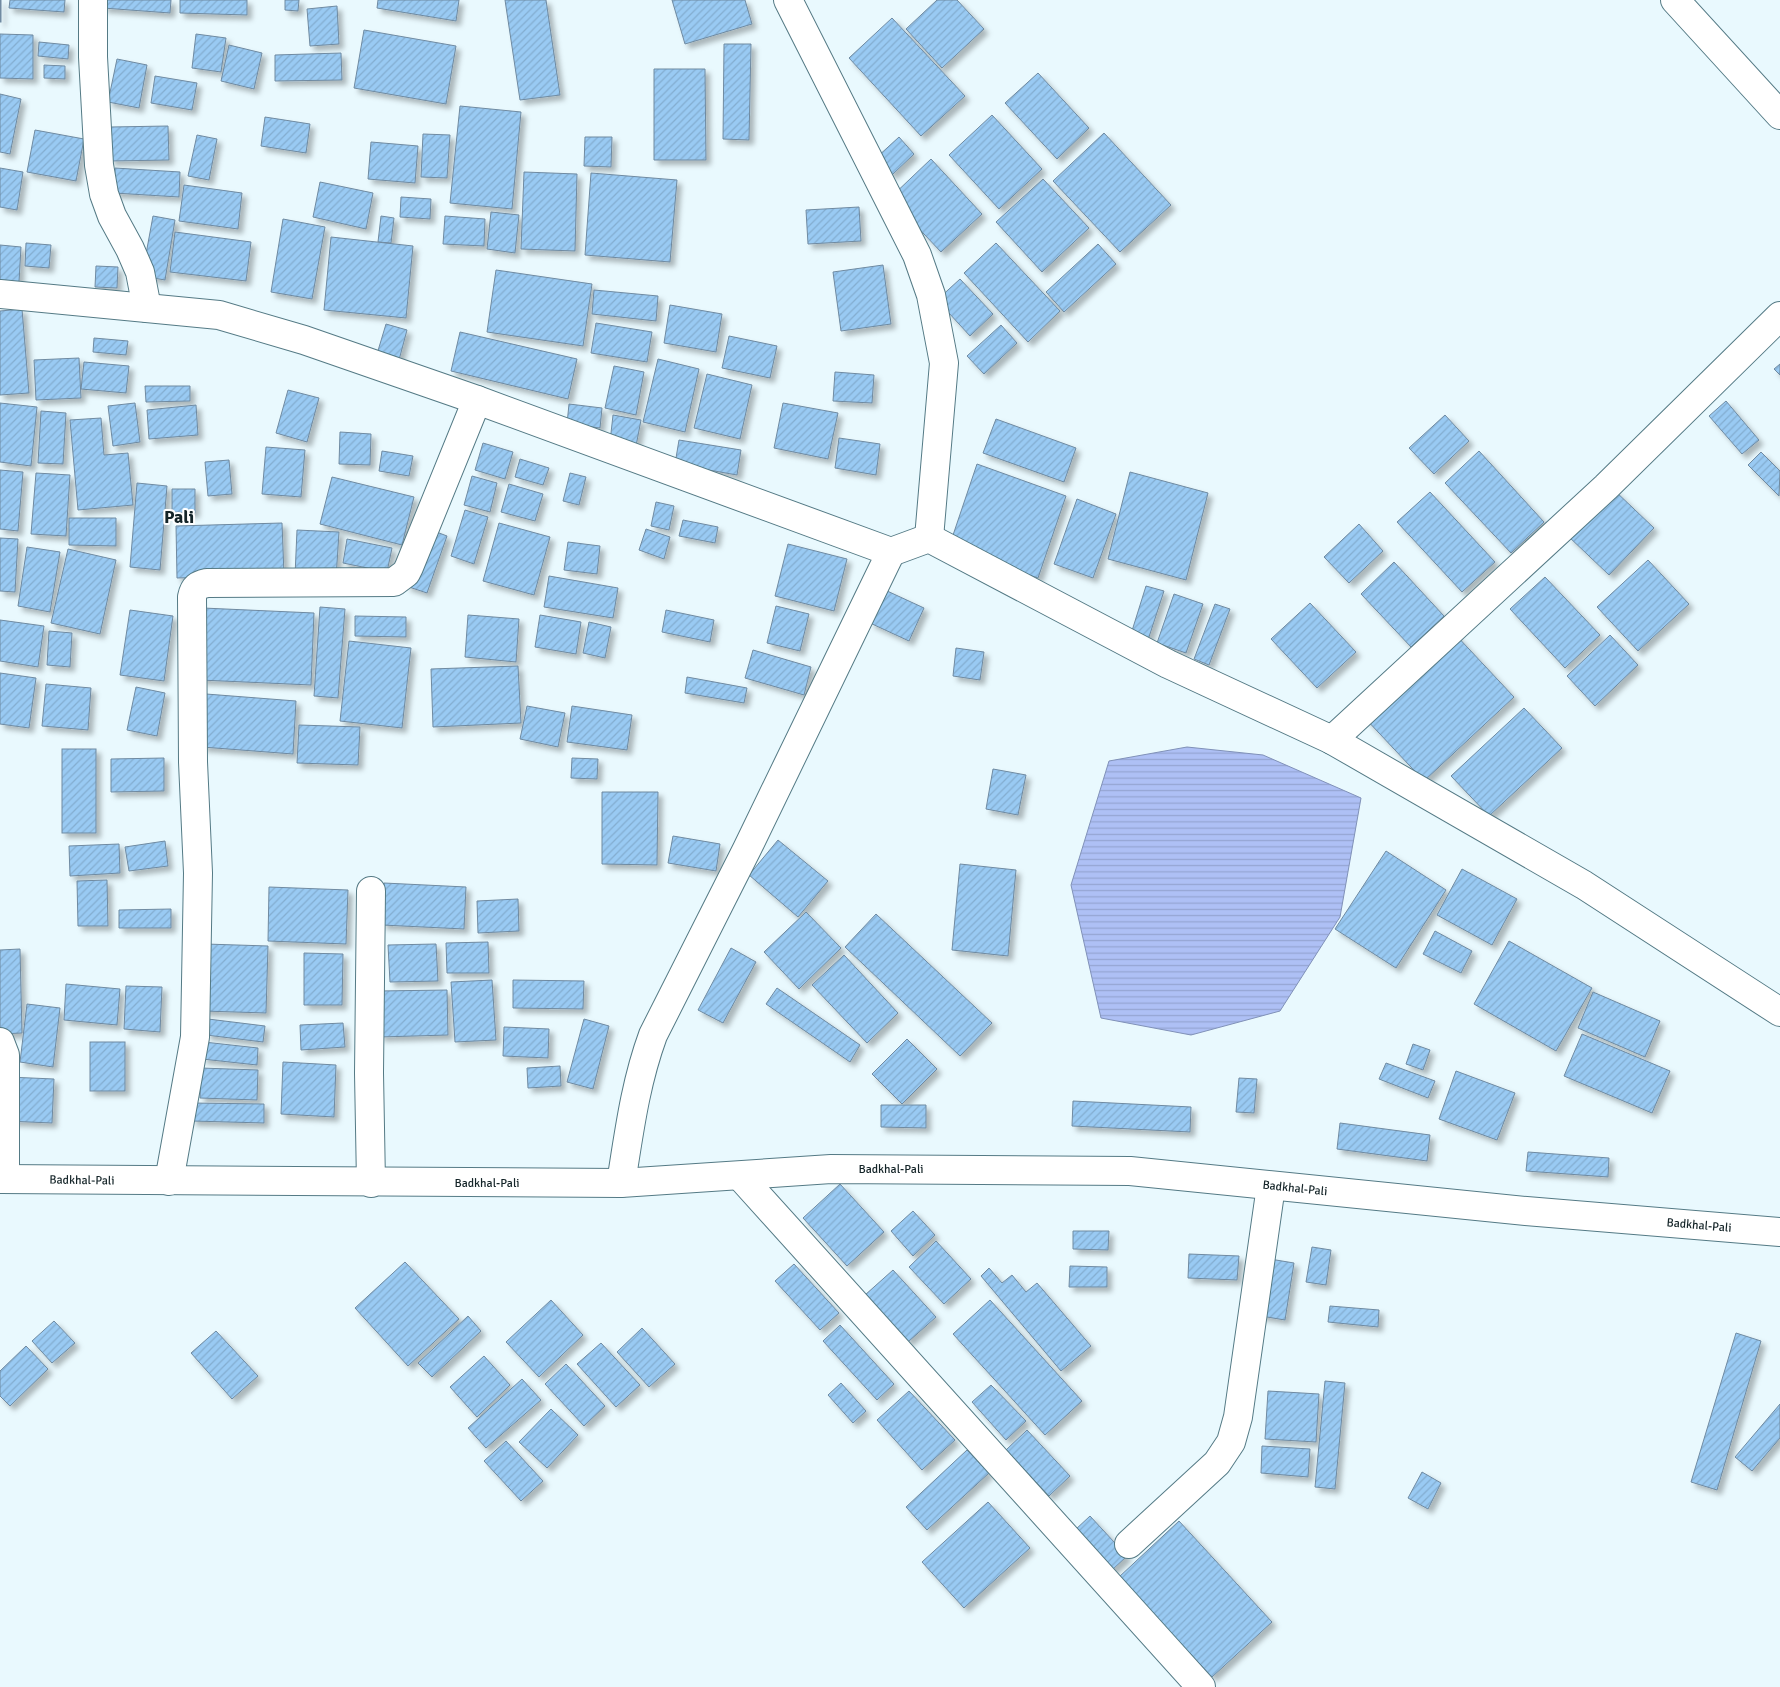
<svg xmlns="http://www.w3.org/2000/svg" width="1780" height="1687" font-family="Signika,sans-serif">
  <defs>
    <pattern id="water-rules" width="6" height="5" patternUnits="userSpaceOnUse" patternTransform="scale(1.25)"><rect width="6" height="5" fill="#aec0f5"/><path d="M0 2.5h6" fill="none" stroke="#95a5d2"/></pattern>
    <pattern id="building-hatch" width="6" height="6" patternUnits="userSpaceOnUse" patternTransform="scale(1.25)"><rect width="6" height="6" fill="#99caf3"/><path d="M-1 1l2-2M0 6l6-6M5 7l2-2" fill="none" stroke="#83add0"/></pattern>
    <filter id="shadow"><feDropShadow dx="4.5" dy="4.5" stdDeviation="2.5" flood-color="#0004"/></filter>
  </defs>
  <rect width="100%" height="100%" fill="#e9f9fe"/>
  <polygon fill="url(#water-rules)" stroke="#8091b8" points="1187,747 1263,755 1361,798 1340,917 1280,1011 1191,1035 1101,1018 1071,885 1109,761"/>
  <g fill="url(#building-hatch)" stroke="#6f8aa1" filter="url(#shadow)">
    <rect x="0" y="0" width="1" height="22"/>
    <polygon points="10,0 65,0 64,12 9,8"/>
    <polygon points="104,0 171,0 170,13 103,8"/>
    <polygon points="180,0 247,0 247,15 180,13"/>
    <polygon points="285,0 299,0 298,11 285,10"/>
    <polygon points="378,0 459,0 456,21 377,8"/>
    <polygon points="505,0 546,0 560,95 520,100"/>
    <polygon points="672,0 745,0 752,24 685,44"/>
    <polygon points="937,0 957,0 984,29 942,68 906,29"/>
    <polygon points="337,6 339,44 310,46 307,9"/>
    <polygon points="892,18 965,96 921,136 849,58"/>
    <polygon points="364,30 456,46 446,104 354,88"/>
    <polygon points="0,34 33,35 33,79 0,78"/>
    <polygon points="196,34 226,38 221,72 192,68"/>
    <polygon points="39,42 69,45 68,59 38,56"/>
    <polygon points="724,44 751,44 749,140 723,139"/>
    <polygon points="229,45 262,53 254,89 221,81"/>
    <polygon points="341,53 342,80 275,81 275,55"/>
    <polygon points="117,59 147,65 139,108 108,102"/>
    <polygon points="44,65 65,66 65,79 44,78"/>
    <polygon points="654,69 705,69 706,160 654,160"/>
    <polygon points="1038,73 1089,128 1057,159 1005,103"/>
    <polygon points="155,76 197,83 192,110 151,103"/>
    <polygon points="0,94 21,99 10,154 0,152"/>
    <polygon points="460,106 521,112 512,209 450,203"/>
    <polygon points="992,115 1042,169 999,209 949,155"/>
    <polygon points="265,117 310,124 306,153 261,146"/>
    <polygon points="168,126 169,160 110,161 110,127"/>
    <polygon points="35,130 84,139 76,181 27,172"/>
    <polygon points="1104,133 1171,205 1120,252 1053,181"/>
    <polygon points="423,134 450,135 447,178 421,177"/>
    <polygon points="197,135 217,139 209,180 188,176"/>
    <polygon points="585,137 612,137 611,167 584,166"/>
    <polygon points="899,137 914,154 892,175 876,158"/>
    <polygon points="371,142 418,146 415,183 368,179"/>
    <polygon points="931,159 982,214 941,252 890,198"/>
    <polygon points="0,168 23,172 17,210 0,207"/>
    <polygon points="115,168 180,172 179,197 114,193"/>
    <polygon points="524,172 577,174 575,251 521,249"/>
    <polygon points="591,173 677,180 670,262 585,255"/>
    <polygon points="1043,179 1089,228 1042,272 996,222"/>
    <polygon points="320,182 373,193 366,229 313,217"/>
    <polygon points="184,185 242,193 238,229 179,221"/>
    <polygon points="401,197 431,199 430,219 400,217"/>
    <polygon points="859,207 861,241 808,244 806,210"/>
    <polygon points="491,212 519,215 515,253 487,249"/>
    <polygon points="153,216 175,220 165,280 142,276"/>
    <polygon points="381,216 394,218 391,243 378,242"/>
    <polygon points="445,216 485,219 484,246 443,244"/>
    <polygon points="283,219 325,227 312,299 271,292"/>
    <polygon points="175,232 251,242 246,281 170,272"/>
    <polygon points="331,237 413,246 406,318 324,310"/>
    <polygon points="26,243 51,245 49,268 25,266"/>
    <polygon points="996,243 1060,311 1028,342 964,273"/>
    <polygon points="1098,244 1116,264 1064,312 1046,292"/>
    <polygon points="0,245 21,247 19,282 0,281"/>
    <polygon points="883,265 891,324 841,331 833,272"/>
    <polygon points="96,266 118,267 117,288 95,287"/>
    <polygon points="496,270 592,284 583,346 487,332"/>
    <polygon points="960,279 993,314 970,336 937,300"/>
    <polygon points="594,290 658,296 656,321 592,314"/>
    <polygon points="670,305 722,314 716,352 664,343"/>
    <polygon points="22,309 29,393 0,395 0,311"/>
    <polygon points="596,323 652,332 647,362 591,353"/>
    <polygon points="386,324 407,330 399,360 377,354"/>
    <polygon points="1001,325 1017,343 984,374 967,356"/>
    <polygon points="460,332 577,359 568,399 451,371"/>
    <polygon points="729,336 777,346 770,378 722,368"/>
    <polygon points="94,338 128,341 126,355 93,352"/>
    <polygon points="79,358 81,398 36,400 34,360"/>
    <polygon points="658,359 699,369 685,432 643,422"/>
    <polygon points="84,362 129,366 126,393 81,389"/>
    <polygon points="1780,364 1780,375 1774,369"/>
    <polygon points="614,366 644,372 636,415 605,408"/>
    <polygon points="835,372 874,375 872,403 833,401"/>
    <polygon points="707,374 752,385 740,439 694,428"/>
    <polygon points="145,386 190,386 190,401 146,402"/>
    <polygon points="288,390 319,398 307,442 276,433"/>
    <polygon points="1726,401 1759,440 1742,454 1709,416"/>
    <polygon points="0,403 37,407 31,466 0,462"/>
    <polygon points="135,403 140,442 113,446 108,406"/>
    <polygon points="783,403 838,413 828,459 774,448"/>
    <polygon points="569,404 602,408 600,428 567,424"/>
    <polygon points="196,405 198,435 149,439 147,410"/>
    <polygon points="41,411 66,413 63,464 38,463"/>
    <polygon points="613,415 641,420 636,446 610,442"/>
    <polygon points="1445,415 1469,441 1434,474 1409,448"/>
    <polygon points="101,418 104,455 128,453 133,505 78,510 70,420"/>
    <polygon points="996,419 1076,448 1064,482 983,453"/>
    <polygon points="340,432 371,434 370,465 339,464"/>
    <polygon points="839,438 880,444 876,475 835,468"/>
    <polygon points="679,440 741,450 737,475 675,464"/>
    <polygon points="483,443 513,452 505,479 475,470"/>
    <polygon points="266,447 305,450 301,497 262,494"/>
    <polygon points="382,451 413,456 409,476 379,471"/>
    <polygon points="1479,451 1544,522 1511,553 1445,483"/>
    <polygon points="1761,452 1780,471 1779,496 1748,465"/>
    <polygon points="520,459 549,468 543,485 515,477"/>
    <polygon points="229,460 232,494 208,496 205,462"/>
    <polygon points="977,464 1066,496 1038,578 949,547"/>
    <polygon points="0,470 23,472 18,531 0,529"/>
    <polygon points="1130,472 1208,493 1186,580 1108,559"/>
    <polygon points="36,473 70,475 66,536 31,534"/>
    <polygon points="570,473 586,477 579,505 563,501"/>
    <polygon points="472,476 497,483 490,512 464,505"/>
    <polygon points="332,477 414,497 402,545 320,524"/>
    <polygon points="137,483 167,486 160,570 130,567"/>
    <polygon points="509,484 543,494 535,521 501,512"/>
    <polygon points="172,489 195,489 195,513 172,512"/>
    <polygon points="1613,489 1654,528 1609,575 1568,536"/>
    <polygon points="1430,492 1495,562 1462,592 1397,522"/>
    <polygon points="1077,499 1116,514 1093,578 1054,564"/>
    <polygon points="656,502 674,506 669,530 651,526"/>
    <polygon points="465,510 488,517 474,564 451,556"/>
    <polygon points="69,518 116,518 116,546 69,545"/>
    <polygon points="683,520 718,527 715,543 679,536"/>
    <polygon points="282,523 284,575 177,578 176,526"/>
    <polygon points="499,523 550,537 534,595 483,581"/>
    <polygon points="1359,524 1383,551 1349,583 1324,557"/>
    <polygon points="426,528 447,536 427,593 406,586"/>
    <polygon points="646,529 670,537 664,559 639,550"/>
    <polygon points="297,530 339,532 336,579 295,576"/>
    <polygon points="0,538 18,539 15,592 0,591"/>
    <polygon points="347,539 392,548 387,572 343,563"/>
    <polygon points="568,542 600,546 597,574 564,570"/>
    <polygon points="788,544 847,559 834,611 775,596"/>
    <polygon points="27,547 60,552 50,612 18,606"/>
    <polygon points="68,549 116,560 100,634 51,623"/>
    <polygon points="1648,560 1689,604 1638,651 1597,607"/>
    <polygon points="1394,562 1444,616 1411,647 1361,594"/>
    <polygon points="549,576 618,588 613,618 544,607"/>
    <polygon points="1545,577 1600,635 1565,668 1510,609"/>
    <polygon points="1146,586 1164,591 1148,640 1131,634"/>
    <polygon points="885,590 924,608 909,641 870,623"/>
    <polygon points="1174,594 1203,604 1186,653 1157,643"/>
    <polygon points="1310,603 1356,652 1317,688 1271,639"/>
    <polygon points="1215,604 1230,609 1209,665 1194,659"/>
    <polygon points="776,606 809,614 800,651 767,643"/>
    <polygon points="320,607 345,609 338,698 314,696"/>
    <polygon points="203,608 314,613 311,685 200,680"/>
    <polygon points="130,610 173,616 164,681 120,675"/>
    <polygon points="666,610 714,620 710,642 662,632"/>
    <polygon points="468,615 519,619 516,662 465,657"/>
    <polygon points="540,615 581,622 576,654 535,647"/>
    <polygon points="355,616 406,617 406,637 355,636"/>
    <polygon points="0,620 44,626 38,667 0,661"/>
    <polygon points="589,622 611,627 605,658 583,653"/>
    <polygon points="49,631 72,633 70,667 47,665"/>
    <polygon points="1454,633 1514,697 1424,781 1364,717"/>
    <polygon points="1610,635 1638,665 1595,706 1567,676"/>
    <polygon points="349,641 411,648 402,728 340,721"/>
    <polygon points="956,648 984,652 980,680 953,676"/>
    <polygon points="753,650 811,667 804,695 745,678"/>
    <polygon points="518,666 521,723 433,727 431,669"/>
    <polygon points="0,673 36,678 29,728 0,724"/>
    <polygon points="687,677 747,688 744,703 685,693"/>
    <polygon points="46,684 91,688 88,730 42,726"/>
    <polygon points="136,687 165,693 157,736 127,730"/>
    <polygon points="206,694 296,701 293,754 202,747"/>
    <polygon points="527,706 565,713 558,747 520,739"/>
    <polygon points="572,706 632,715 627,750 567,742"/>
    <polygon points="1524,708 1562,748 1489,816 1451,776"/>
    <polygon points="299,725 360,727 358,765 297,763"/>
    <rect x="62" y="749" width="34" height="84"/>
    <polygon points="164,758 164,791 111,792 111,759"/>
    <polygon points="572,758 598,759 597,779 571,778"/>
    <polygon points="993,769 1026,775 1018,815 986,809"/>
    <polygon points="602,792 658,792 657,865 602,864"/>
    <polygon points="673,836 720,844 716,871 668,863"/>
    <polygon points="778,840 828,881 798,917 749,875"/>
    <polygon points="165,841 168,866 129,871 125,847"/>
    <polygon points="119,844 120,873 70,876 69,846"/>
    <polygon points="1386,851 1446,890 1396,968 1335,929"/>
    <polygon points="960,864 1016,870 1008,956 952,950"/>
    <polygon points="1462,869 1517,899 1492,945 1437,915"/>
    <polygon points="107,880 108,926 78,926 77,881"/>
    <polygon points="384,883 466,887 464,929 382,925"/>
    <polygon points="269,887 348,890 346,944 268,941"/>
    <polygon points="518,899 519,931 478,933 477,901"/>
    <polygon points="171,909 171,928 119,928 119,910"/>
    <polygon points="806,912 841,948 799,989 764,952"/>
    <polygon points="876,914 992,1023 960,1056 845,947"/>
    <polygon points="1435,931 1472,951 1461,973 1423,954"/>
    <polygon points="1509,941 1592,988 1556,1051 1474,1004"/>
    <polygon points="488,942 489,973 447,973 446,943"/>
    <polygon points="205,944 268,946 266,1013 203,1011"/>
    <polygon points="436,944 438,981 390,982 388,945"/>
    <polygon points="731,948 756,962 723,1023 698,1010"/>
    <polygon points="20,949 22,1033 0,1034 0,950"/>
    <polygon points="304,953 343,954 342,1005 304,1005"/>
    <polygon points="844,955 898,1013 867,1043 812,985"/>
    <polygon points="492,980 496,1040 455,1042 451,982"/>
    <polygon points="513,980 584,981 583,1009 513,1008"/>
    <polygon points="66,984 120,989 117,1025 64,1020"/>
    <polygon points="126,986 162,987 160,1032 124,1029"/>
    <polygon points="777,988 860,1045 850,1062 766,1004"/>
    <polygon points="447,990 448,1035 380,1037 378,991"/>
    <polygon points="1593,992 1660,1021 1645,1057 1578,1028"/>
    <polygon points="27,1004 60,1008 53,1067 20,1062"/>
    <polygon points="208,1019 265,1026 263,1042 206,1035"/>
    <polygon points="584,1019 609,1026 593,1089 567,1082"/>
    <polygon points="343,1023 345,1047 301,1050 300,1025"/>
    <polygon points="504,1027 549,1029 548,1058 503,1056"/>
    <polygon points="1582,1034 1670,1071 1652,1113 1564,1076"/>
    <polygon points="907,1039 937,1069 902,1104 872,1074"/>
    <rect x="90" y="1042" width="35" height="49"/>
    <polygon points="204,1042 258,1048 257,1065 202,1059"/>
    <polygon points="1413,1044 1430,1050 1423,1070 1406,1064"/>
    <polygon points="283,1062 336,1065 334,1117 281,1114"/>
    <polygon points="1386,1063 1435,1081 1428,1098 1379,1079"/>
    <polygon points="560,1066 561,1086 528,1088 527,1068"/>
    <polygon points="201,1068 258,1070 257,1100 200,1098"/>
    <polygon points="1456,1071 1515,1093 1497,1140 1439,1119"/>
    <polygon points="8,1077 54,1079 52,1123 6,1121"/>
    <polygon points="1239,1078 1257,1079 1254,1113 1236,1112"/>
    <polygon points="1073,1101 1191,1107 1190,1132 1072,1126"/>
    <polygon points="192,1103 264,1104 264,1123 192,1121"/>
    <polygon points="881,1105 926,1105 926,1128 881,1127"/>
    <polygon points="1340,1123 1430,1135 1427,1161 1337,1149"/>
    <polygon points="1528,1152 1609,1158 1608,1177 1526,1171"/>
    <polygon points="840,1184 884,1232 847,1266 803,1218"/>
    <polygon points="913,1211 935,1235 913,1256 891,1231"/>
    <polygon points="1073,1231 1109,1231 1108,1250 1073,1249"/>
    <polygon points="936,1241 971,1279 944,1304 909,1267"/>
    <polygon points="1312,1247 1331,1250 1326,1285 1306,1282"/>
    <polygon points="1189,1254 1239,1256 1237,1280 1188,1278"/>
    <polygon points="1264,1258 1294,1263 1285,1320 1255,1315"/>
    <polygon points="405,1262 459,1319 408,1366 355,1308"/>
    <polygon points="794,1264 839,1313 820,1330 775,1281"/>
    <polygon points="1070,1266 1107,1267 1107,1287 1069,1287"/>
    <polygon points="989,1268 1002,1283 1012,1275 1026,1292 1037,1283 1091,1346 1061,1371 981,1276"/>
    <polygon points="893,1270 936,1317 908,1342 865,1295"/>
    <polygon points="551,1300 583,1335 539,1377 506,1342"/>
    <polygon points="990,1300 1082,1401 1045,1435 953,1334"/>
    <polygon points="1330,1306 1379,1310 1378,1327 1328,1322"/>
    <polygon points="468,1316 481,1331 432,1377 418,1363"/>
    <polygon points="54,1321 75,1343 52,1363 32,1341"/>
    <polygon points="840,1325 894,1384 877,1400 823,1341"/>
    <polygon points="642,1328 675,1364 649,1387 617,1352"/>
    <polygon points="216,1331 258,1376 232,1399 191,1353"/>
    <polygon points="1736,1333 1761,1341 1717,1490 1691,1482"/>
    <polygon points="601,1343 640,1385 616,1407 577,1364"/>
    <polygon points="26,1346 48,1369 10,1406 0,1396 0,1371"/>
    <polygon points="484,1356 510,1385 477,1417 450,1387"/>
    <polygon points="566,1364 605,1406 584,1426 545,1384"/>
    <polygon points="522,1379 541,1400 486,1448 468,1428"/>
    <polygon points="1325,1381 1345,1383 1335,1489 1315,1487"/>
    <polygon points="841,1383 866,1411 853,1423 828,1395"/>
    <polygon points="991,1385 1026,1421 1006,1440 972,1402"/>
    <polygon points="909,1391 955,1440 922,1470 877,1420"/>
    <polygon points="1268,1391 1319,1394 1316,1442 1265,1439"/>
    <polygon points="1780,1404 1780,1438 1752,1471 1735,1457"/>
    <polygon points="551,1409 578,1435 547,1468 519,1442"/>
    <polygon points="1027,1430 1070,1476 1049,1496 1006,1450"/>
    <polygon points="506,1441 543,1481 521,1501 484,1461"/>
    <polygon points="1262,1446 1310,1449 1308,1477 1261,1473"/>
    <polygon points="967,1450 989,1473 927,1530 906,1507"/>
    <polygon points="1422,1472 1441,1483 1428,1509 1408,1498"/>
    <polygon points="988,1502 1030,1548 964,1608 922,1562"/>
    <polygon points="1090,1516 1127,1556 1111,1571 1075,1530"/>
    <polygon points="1179,1521 1272,1622 1212,1677 1119,1577"/>
  </g>
  <g fill="none" stroke-linecap="round" stroke-linejoin="round">
    <defs>
      <g id="minor">
        <polyline points="93,0 93,57 99,165 104,194 112,216 130,249 140,272 147,308"/>
        <polyline points="788,0 917,255 931,295 944,363 929,538"/>
        <polyline points="1675,0 1780,115"/>
        <path d="M 0,294 L 219,315 L 304,340 L 477,400 L 891,552 L 747,849 L 653,1035 C 635,1084 629,1133 621,1183"/>
        <polyline points="891,552 929,538 1168,664 1332,740 1584,885 1780,1012"/>
        <polyline points="1332,740 1606,487 1780,316"/>
        <polyline points="371,891 369,1073 371,1183"/>
        <polyline points="0,1042 5,1055 5,1179"/>
        <polyline points="741,1177 1201,1687"/>
        <polyline points="0,1179 621,1183 831,1169 1130,1171 1526,1211 1780,1232"/>
        <path d="M 169,1181 L 195,1037 L 198,873 L 193,762 L 192,597 C 194,587 198,585 207,583 L 394,582 L 406,573 L 409,567 L 477,400"/>
        <polyline points="1129,1544 1217,1463 1231,1442 1238,1417 1271,1186"/>
      </g>
    </defs>
    <use href="#minor" stroke="#547a85" stroke-width="30"/>
    <use href="#minor" stroke="#fff" stroke-width="28"/>
  </g>
  <g text-anchor="middle" stroke-width="4" stroke-linejoin="round" paint-order="stroke">
    <g font-size="12" fill="#142428" stroke="#fff">
      <text x="891" y="1173">Badkhal-Pali</text>
      <text transform="translate(82 1180) rotate(1)" y="4">Badkhal-Pali</text>
      <text x="487" y="1187">Badkhal-Pali</text>
      <text transform="translate(1295 1188) rotate(6)" y="4">Badkhal-Pali</text>
      <text transform="translate(1699 1225) rotate(5)" y="4">Badkhal-Pali</text>
    </g>
    <g font-size="18" font-weight="bold" fill="#142428" stroke="#fff">
      <text x="179" y="523">Pali</text>
    </g>
  </g>
</svg>
